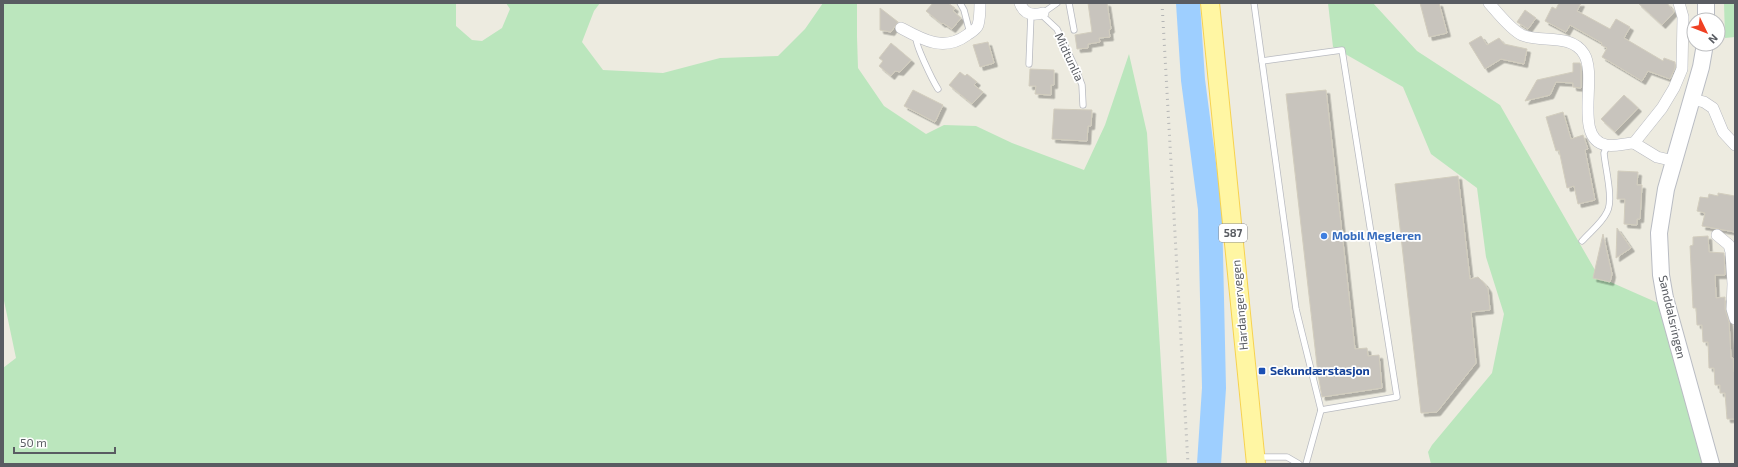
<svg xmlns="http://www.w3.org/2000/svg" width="1738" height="467" font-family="'Exo 2',sans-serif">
  <defs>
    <filter id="shadow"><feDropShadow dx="3.5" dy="3.5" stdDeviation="0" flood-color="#0004"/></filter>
  </defs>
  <rect width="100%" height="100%" fill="#edebe0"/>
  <g fill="#bbe6bd">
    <polygon points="3,3 456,3 456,26 472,40 482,41 502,28 510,9 506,3 600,3 594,11 582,42 603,70 663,73 720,58 778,56 805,29 823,3 857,3 857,37 858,68 884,106 926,134 944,125 976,126 1012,143 1084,170 1105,125 1129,54 1147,133 1167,464 3,464 3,368 16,358 3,296"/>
    <polygon points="1328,3 1373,3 1417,51 1500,105 1599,277 1658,303 1713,464 1431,464 1428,452 1432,445 1492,373 1504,314 1486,257 1477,188 1431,154 1403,87 1333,47"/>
    <polygon points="1724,3 1735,3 1735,37 1725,38"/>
  </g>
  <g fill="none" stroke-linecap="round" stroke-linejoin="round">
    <polyline stroke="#9ecfff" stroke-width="24" points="1188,3 1193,80 1210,209 1214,388 1209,464"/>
  </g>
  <g fill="#c8c4bd" stroke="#d2cdbe" filter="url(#shadow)">
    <polygon points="933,3 948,3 955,8 953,11 961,18 952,29 943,23 942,24 926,11"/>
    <polygon points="1088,3 1107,3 1111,29 1109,30 1110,37 1099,38 1100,42 1088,44 1088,48 1077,49 1075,35 1092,32"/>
    <polygon points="1420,3 1439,3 1447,33 1429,37"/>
    <polygon points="1559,3 1581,3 1577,11 1610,29 1616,19 1630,27 1624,38 1663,61 1664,58 1675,62 1675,68 1670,79 1648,71 1642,81 1602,57 1607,48 1601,45 1602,43 1570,25 1566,32 1545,21 1552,7 1556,9"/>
    <polygon points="1638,3 1667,3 1674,12 1662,25"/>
    <polygon points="880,8 898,22 891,32 880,30"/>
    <polygon points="1525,10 1536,18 1528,29 1517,22"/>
    <polygon points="1481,36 1487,45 1499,38 1504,44 1527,49 1524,64 1501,59 1485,69 1469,43"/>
    <polygon points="988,42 994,63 980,67 973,45"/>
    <polygon points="891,43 911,60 900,72 895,71 891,76 879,66 883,61 879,58"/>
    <polygon points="1573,63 1580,63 1581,66 1581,88 1573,87 1573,83 1556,82 1550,95 1525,101 1537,80 1573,72"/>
    <polygon points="1030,69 1054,70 1054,85 1051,85 1051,95 1035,94 1036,86 1029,86"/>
    <polygon points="960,72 965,76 967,74 977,82 974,85 983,92 972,104 949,85"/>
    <polygon points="913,90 943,105 935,122 904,106"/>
    <polygon points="1326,90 1355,349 1367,348 1368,356 1379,355 1382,388 1322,397 1318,374 1286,94"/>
    <polygon points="1624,95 1638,108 1615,132 1601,119"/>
    <polygon points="1054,109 1092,110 1091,126 1088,126 1087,141 1052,139"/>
    <polygon points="1563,112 1571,139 1583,135 1588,149 1585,150 1595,200 1578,204 1574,186 1567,188 1559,150 1556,151 1546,117"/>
    <polygon points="1618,171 1638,172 1637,185 1642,185 1640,219 1637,219 1637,225 1624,224 1625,199 1617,199"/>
    <polygon points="1458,176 1470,279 1478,277 1484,283 1488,289 1490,310 1471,312 1476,363 1437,412 1421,413 1395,184"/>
    <polygon points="1718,193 1735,196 1735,232 1702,226 1705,213 1697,211 1700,197 1708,198 1709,194 1718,196"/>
    <polygon points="1617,228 1631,248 1616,258"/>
    <polygon points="1603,234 1612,274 1610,282 1593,278"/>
    <polygon points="1708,236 1709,252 1724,253 1725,275 1715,275 1716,298 1725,297 1725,309 1729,322 1731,358 1733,358 1734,372 1735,372 1735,419 1727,419 1725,393 1720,393 1720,385 1715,385 1714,368 1709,368 1708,342 1703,342 1702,325 1697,325 1696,308 1693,308 1690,246 1693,245 1693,237"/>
  </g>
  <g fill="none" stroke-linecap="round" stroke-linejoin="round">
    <defs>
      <g id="lane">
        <polyline points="960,3 964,10 970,33"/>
        <polyline points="1057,3 1043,13 1044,17 1057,29 1075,67 1082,85 1083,105"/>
        <polyline points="1069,3 1074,30"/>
        <polyline points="1254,3 1296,309 1321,410 1306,464"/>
        <path d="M 916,36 C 914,43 933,81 938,89"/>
        <polyline points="1262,61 1342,50 1397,397 1321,410"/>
        <polyline points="1029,64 1031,14"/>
        <path d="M 1582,241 C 1590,232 1602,223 1607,212 C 1614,200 1605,167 1604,153 L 1607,146"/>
        <polyline points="1257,457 1287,457 1299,464"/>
      </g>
      <g id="street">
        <path d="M 1020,3 C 1024,14 1032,16 1043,13"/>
        <path d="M 1489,3 C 1497,12 1511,30 1522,35 C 1541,43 1571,33 1584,54 C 1598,76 1573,139 1606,145 C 1614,147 1626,143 1634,143"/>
        <path d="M 901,28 C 923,40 944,52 967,35 C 971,32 976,30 978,25 C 980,18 980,10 980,3"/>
        <polyline points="1692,99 1704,102 1713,108 1723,132 1735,145"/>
        <polyline points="1674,161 1657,157 1634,143 1662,108 1674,88 1682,69 1683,17 1679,3"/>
        <polyline points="1717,235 1729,245 1731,252 1733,284 1732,309 1735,319"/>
      </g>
      <g id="secondary">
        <polyline points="1706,3 1706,20"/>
        <polyline points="1705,44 1701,67 1666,189 1659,233 1661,275 1665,298 1711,464"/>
      </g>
      <polyline id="primary" points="1210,3 1256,464"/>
    </defs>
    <use href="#lane" stroke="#b8bac0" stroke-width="7"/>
    <use href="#street" stroke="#b8bac0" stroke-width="12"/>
    <use href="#secondary" stroke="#b9bcc3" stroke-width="18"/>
    <use href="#primary" stroke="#f7d24f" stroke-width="20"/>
    <use href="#lane" stroke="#fff" stroke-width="5.5"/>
    <use href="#street" stroke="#fff" stroke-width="11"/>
    <use href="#secondary" stroke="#fff" stroke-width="16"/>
    <use href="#primary" stroke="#fff6a3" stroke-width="18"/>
    <polyline stroke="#b4b5b5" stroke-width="3" stroke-dasharray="1 5" stroke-linecap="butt" points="1162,3 1188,464"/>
  </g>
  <circle fill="#3f7fe0" stroke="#fff" stroke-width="1.5" cx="1324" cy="236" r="4"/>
  <rect fill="#1a4fb4" stroke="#fff" stroke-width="1.5" x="1258" y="367" width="8" height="8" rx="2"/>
  <g text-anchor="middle" stroke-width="3.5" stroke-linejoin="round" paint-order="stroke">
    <rect fill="#fff" stroke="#8b8d91" stroke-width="1" x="1219" y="224" width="28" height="18" rx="3"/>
    <g font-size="11" font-weight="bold" fill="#595c62">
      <text x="1233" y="237">587</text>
    </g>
    <g font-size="12" fill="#595c62" stroke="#fff">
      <text transform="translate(1069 57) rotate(65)" y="4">Midtunlia</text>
      <text transform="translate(1240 305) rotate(-95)" y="4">Hardangervegen</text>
      <text transform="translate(1672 317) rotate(77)" y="4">Sanddalsringen</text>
    </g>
    <g font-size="12" font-weight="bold" fill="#366cbe" stroke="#fff" text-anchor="start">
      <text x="1332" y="240">Mobil Megleren</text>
    </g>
    <g font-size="12" font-weight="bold" fill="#164399" stroke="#fff" text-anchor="start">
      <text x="1270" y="375">Sekundærstasjon</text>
    </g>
  </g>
  <rect width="1738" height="467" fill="none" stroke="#595c62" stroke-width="8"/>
  <g transform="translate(1706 32) rotate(133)"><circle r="19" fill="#ffffff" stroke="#bdbec0"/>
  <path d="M0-3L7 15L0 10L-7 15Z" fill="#f04023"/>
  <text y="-6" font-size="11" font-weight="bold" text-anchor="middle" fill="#595c62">N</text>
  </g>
  <path d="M14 447v6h101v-6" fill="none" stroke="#595c62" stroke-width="2"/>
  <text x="20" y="447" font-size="12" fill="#595c62" stroke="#ffffff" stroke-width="3" paint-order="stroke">50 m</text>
</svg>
